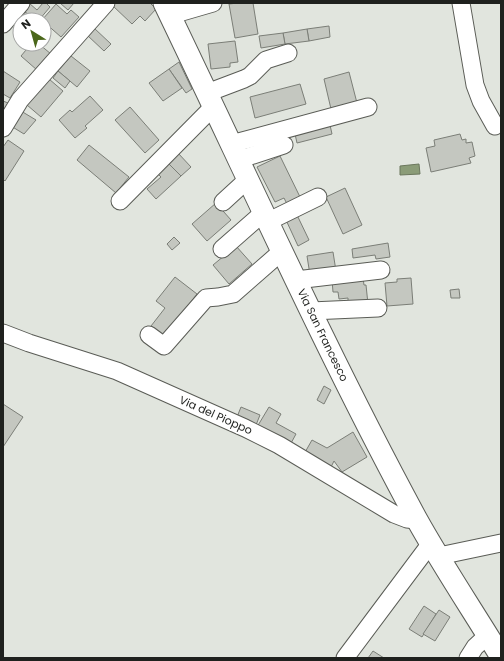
<svg xmlns="http://www.w3.org/2000/svg" width="504" height="661" font-family="Poppins,sans-serif">
  <rect width="100%" height="100%" fill="#e1e5de"/>
  <polygon fill="#8b9c78" stroke="#6b775d" points="419,164 420,174 400,175 400,166"/>
  <g fill="#c4c7c0" stroke="#7b7e77">
    <polygon points="29,3 37,10 43,3 46,3 50,7 39,20 34,20 23,10"/>
    <polygon points="60,3 74,3 68,10"/>
    <polygon points="116,3 150,3 156,9 145,21 140,16 132,24 113,6"/>
    <polygon points="238,3 253,3 258,34 235,38 229,4"/>
    <polygon points="56,4 67,14 71,10 79,17 61,37 44,22 44,20 42,20"/>
    <polygon points="23,10 34,20 20,20 20,32 11,25"/>
    <polygon points="329,26 330,37 309,41 307,29"/>
    <polygon points="94,28 111,44 104,51 87,35"/>
    <polygon points="307,29 309,41 285,44 283,33"/>
    <polygon points="283,33 285,44 261,48 259,36"/>
    <polygon points="235,41 238,62 230,63 230,67 211,69 208,44"/>
    <polygon points="31,44 39,44 51,54 37,70 21,56"/>
    <polygon points="71,56 90,71 77,87 58,71"/>
    <polygon points="179,62 192,89 186,93 169,69"/>
    <polygon points="169,69 182,88 163,101 149,83"/>
    <polygon points="3,71 20,82 10,98 3,94"/>
    <polygon points="58,71 70,81 65,88 53,78"/>
    <polygon points="349,72 357,103 331,109 324,79"/>
    <polygon points="49,79 63,91 41,117 27,105"/>
    <polygon points="300,84 306,104 255,118 250,97"/>
    <polygon points="90,96 103,110 85,126 87,128 75,138 59,120 70,110 72,112"/>
    <polygon points="3,101 8,103 3,111"/>
    <polygon points="130,107 159,140 145,153 115,120"/>
    <polygon points="21,111 36,120 24,134 11,126"/>
    <polygon points="330,125 332,134 297,143 295,134"/>
    <polygon points="460,134 462,140 466,139 466,143 472,142 475,156 469,158 471,163 431,172 426,148 435,146 434,140"/>
    <polygon points="8,140 24,151 5,181 3,179 3,147"/>
    <polygon points="89,145 129,177 116,193 77,160"/>
    <polygon points="178,153 191,167 181,176 167,162"/>
    <polygon points="280,156 301,199 288,206 284,198 275,202 257,167"/>
    <polygon points="167,162 181,176 156,199 147,189 161,177 157,173"/>
    <polygon points="345,188 362,225 343,234 326,197"/>
    <polygon points="216,203 231,220 207,241 192,224"/>
    <polygon points="297,215 309,240 298,246 286,220"/>
    <polygon points="174,237 180,243 172,250 167,244"/>
    <polygon points="388,243 390,257 376,259 375,255 353,258 352,249"/>
    <polygon points="236,246 252,264 229,284 213,265"/>
    <polygon points="333,252 336,271 310,275 307,256"/>
    <polygon points="175,277 197,294 164,336 151,326 165,308 156,301"/>
    <polygon points="363,278 364,285 366,285 368,304 348,306 348,298 339,299 338,292 333,292 332,280"/>
    <polygon points="411,278 413,304 387,306 385,283 397,282 397,279"/>
    <polygon points="459,289 460,298 451,298 450,290"/>
    <polygon points="324,386 331,390 324,404 317,400"/>
    <polygon points="3,404 23,417 3,447"/>
    <polygon points="241,407 260,415 256,425 237,417"/>
    <polygon points="269,407 281,414 276,423 296,434 290,445 257,427"/>
    <polygon points="353,432 367,457 342,472 334,461 330,469 304,454 312,440 327,448"/>
    <polygon points="424,606 436,614 422,637 409,629"/>
    <polygon points="439,610 450,617 435,641 423,634"/>
    <polygon points="373,651 384,658 368,658"/>
  </g>
  <g fill="none" stroke-linecap="round" stroke-linejoin="round">
    <defs>
      <g id="minor">
        <polyline points="461,3 475,85 481,101 495,126"/>
        <polyline points="169,13 182,12 213,3"/>
        <polyline points="3,24 21,3"/>
        <polyline points="207,93 244,79 250,76 266,60 288,53"/>
        <polyline points="3,128 20,100 106,3"/>
        <polyline points="231,144 368,107"/>
        <polyline points="238,160 284,145"/>
        <polyline points="120,201 213,107"/>
        <polyline points="223,202 247,180"/>
        <polyline points="267,222 318,197"/>
        <polyline points="222,249 263,213"/>
        <polyline points="296,280 381,270"/>
        <polyline points="311,311 378,308"/>
        <polyline points="3,333 29,343 117,371 245,428 279,445 394,514 407,519 417,520"/>
        <polyline points="149,335 164,346 206,298 218,297 233,294 281,252"/>
        <polyline points="439,556 501,543"/>
        <polyline points="345,658 431,543"/>
        <polyline points="468,658 475,647 488,635"/>
      </g>
      <path id="major" d="M 164,3 C 247,175 325,350 416,518 C 442,565 473,611 501,657"/>
    </defs>
    <use href="#minor" stroke="#5a5c56" stroke-width="19"/>
    <use href="#major" stroke="#5a5c56" stroke-width="23"/>
    <use href="#minor" stroke="#fff" stroke-width="17"/>
    <use href="#major" stroke="#fff" stroke-width="21"/>
  </g>
  <g text-anchor="middle" stroke-width="3" stroke-linejoin="round" paint-order="stroke">
    <g font-size="11" fill="#1f211e" stroke="#fff">
      <text transform="translate(323 335) rotate(64)" y="4">Via San Francesco</text>
      <text transform="translate(216 415) rotate(24)" y="4">Via del Pioppo</text>
    </g>
  </g>
  <rect width="504" height="661" fill="none" stroke="#1f211e" stroke-width="8"/>
  <g transform="translate(32 32) rotate(323)"><circle r="19" fill="#ffffff" stroke="#a5a6a5"/>
  <path d="M0-3L7 15L0 10L-7 15Z" fill="#4a671a"/>
  <text y="-6" font-size="11" font-weight="bold" text-anchor="middle" fill="#1f211e">N</text>
  </g>
</svg>
